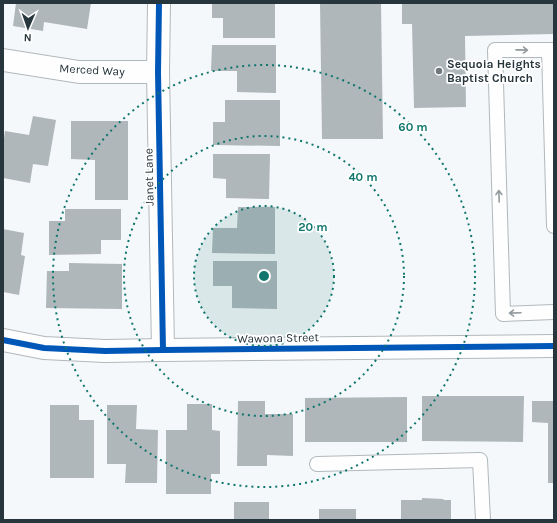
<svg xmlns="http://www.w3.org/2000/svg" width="557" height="523" font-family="Karla,sans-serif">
  <rect width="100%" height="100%" fill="#f5f8fa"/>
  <g fill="#afb7bb">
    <polygon points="16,3 91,3 87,29 44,22 43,31 13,26"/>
    <polygon points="212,3 275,3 275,38 223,38 223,18 212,18"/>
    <polygon points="320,3 381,3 383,139 322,139"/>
    <polygon points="402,3 554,3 554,34 465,36 466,107 414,108 412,24 402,24"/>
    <polygon points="212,45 276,45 276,93 237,92 237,71 211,71"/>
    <polygon points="225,100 280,100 280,146 213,145 213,122 225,122"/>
    <polygon points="33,116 56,120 48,166 33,164 30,183 3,178 3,146 5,131 29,135"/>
    <polygon points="71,121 128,121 128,200 95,200 95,160 71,159"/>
    <polygon points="213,154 270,154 269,199 226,198 226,179 213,178"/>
    <polygon points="238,207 275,207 275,254 212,253 213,228 237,228"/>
    <polygon points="65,209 121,209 121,240 101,240 101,254 49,255 49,221 65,221"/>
    <polygon points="3,229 24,233 21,255 25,256 19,295 3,292"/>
    <polygon points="213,261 277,261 277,309 232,308 232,286 213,286"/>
    <polygon points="69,263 122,264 122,309 46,308 47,271 69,271"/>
    <polygon points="422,396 524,396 523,442 422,441"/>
    <polygon points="407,397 407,442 305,442 305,398"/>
    <polygon points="238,401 265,401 265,414 293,414 293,456 267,455 267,466 237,466"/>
    <polygon points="532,401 554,401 554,483 548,483 548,423 532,422"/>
    <polygon points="187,404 212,404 212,430 220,431 220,474 211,474 211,494 166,494 166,430 187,430"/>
    <polygon points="50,405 79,405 79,420 94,420 94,478 50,478"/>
    <polygon points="107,405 137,405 136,429 158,430 157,483 125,483 126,464 107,464"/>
    <polygon points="422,498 443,499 444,500 451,500 451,520 401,520 401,500 422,500"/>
    <rect x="234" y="502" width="35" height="18"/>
    <rect x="319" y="509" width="37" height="11"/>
  </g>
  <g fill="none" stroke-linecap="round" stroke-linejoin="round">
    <defs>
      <g id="service">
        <polyline points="549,50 554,226"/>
        <polyline points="554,50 495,50 503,314 554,312"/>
        <polyline points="317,464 480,460 483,520"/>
      </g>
      <g id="minor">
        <polyline points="159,3 158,72 163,350"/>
        <polyline points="3,60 79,72 158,72"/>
      </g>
      <polyline id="tertiary" points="3,340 44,348 105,351 163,350 554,346"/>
    </defs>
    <use href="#service" stroke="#b1b8bc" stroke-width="16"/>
    <use href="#minor" stroke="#b1b8bc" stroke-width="24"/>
    <use href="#tertiary" stroke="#b1b8bc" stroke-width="24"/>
    <use href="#service" stroke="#fefefe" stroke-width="14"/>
    <use href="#minor" stroke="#fefefe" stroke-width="22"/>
    <use href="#tertiary" stroke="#fefefe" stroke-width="22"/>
    <defs>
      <g id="cycleway">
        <polyline points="159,3 158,72 163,350"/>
        <polyline points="3,340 44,348 105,351 163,350 554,346"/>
      </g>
    </defs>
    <use href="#cycleway" stroke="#fff" stroke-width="8"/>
    <use href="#cycleway" stroke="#0057b8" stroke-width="6"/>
  </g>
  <defs><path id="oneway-shaft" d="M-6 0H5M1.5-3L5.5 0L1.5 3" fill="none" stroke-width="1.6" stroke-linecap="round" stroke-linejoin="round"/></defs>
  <g stroke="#929a9d">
    <use href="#oneway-shaft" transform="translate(522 50) rotate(1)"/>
    <use href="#oneway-shaft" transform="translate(499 196) rotate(-92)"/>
    <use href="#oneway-shaft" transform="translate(515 313) rotate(178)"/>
  </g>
  <circle cx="264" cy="276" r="70" fill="#0f766e" fill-opacity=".12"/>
  <g fill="none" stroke="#0f766e" stroke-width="2" stroke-dasharray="2 4">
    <circle cx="264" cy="276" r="70"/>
    <circle cx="264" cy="276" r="140"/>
    <circle cx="264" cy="276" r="211"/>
  </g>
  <circle fill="#6f797e" stroke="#fff" stroke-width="1.5" cx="439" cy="71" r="4"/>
  <g text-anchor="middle" stroke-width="3.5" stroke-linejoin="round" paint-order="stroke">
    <g font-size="12" font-weight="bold" fill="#27353c" stroke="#fff" text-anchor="start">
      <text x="447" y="68">Sequoia Heights<tspan x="447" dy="14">Baptist Church</tspan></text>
    </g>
    <g font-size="12" fill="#27353c" stroke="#fff">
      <text transform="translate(92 70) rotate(3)" y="4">Merced Way</text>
      <text transform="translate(149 177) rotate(-91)" y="4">Janet Lane</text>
      <text transform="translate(278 338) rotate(-1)" y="4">Wawona Street</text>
    </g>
  </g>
  <circle cx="264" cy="276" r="6" fill="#0f766e" stroke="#fff" stroke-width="2"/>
  <g font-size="12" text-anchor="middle" font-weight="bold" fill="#0f766e" stroke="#fff" stroke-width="3.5" stroke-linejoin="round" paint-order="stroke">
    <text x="413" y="131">60 m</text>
    <text x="363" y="181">40 m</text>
    <text x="313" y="231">20 m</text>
  </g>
  <rect width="557" height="523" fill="none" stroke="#27353c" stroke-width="8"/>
  <g transform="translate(28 28) rotate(182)" stroke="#ffffff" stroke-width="3" paint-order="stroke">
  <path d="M0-3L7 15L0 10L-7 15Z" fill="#27353c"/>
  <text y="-6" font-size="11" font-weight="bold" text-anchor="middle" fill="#27353c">N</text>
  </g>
</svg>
